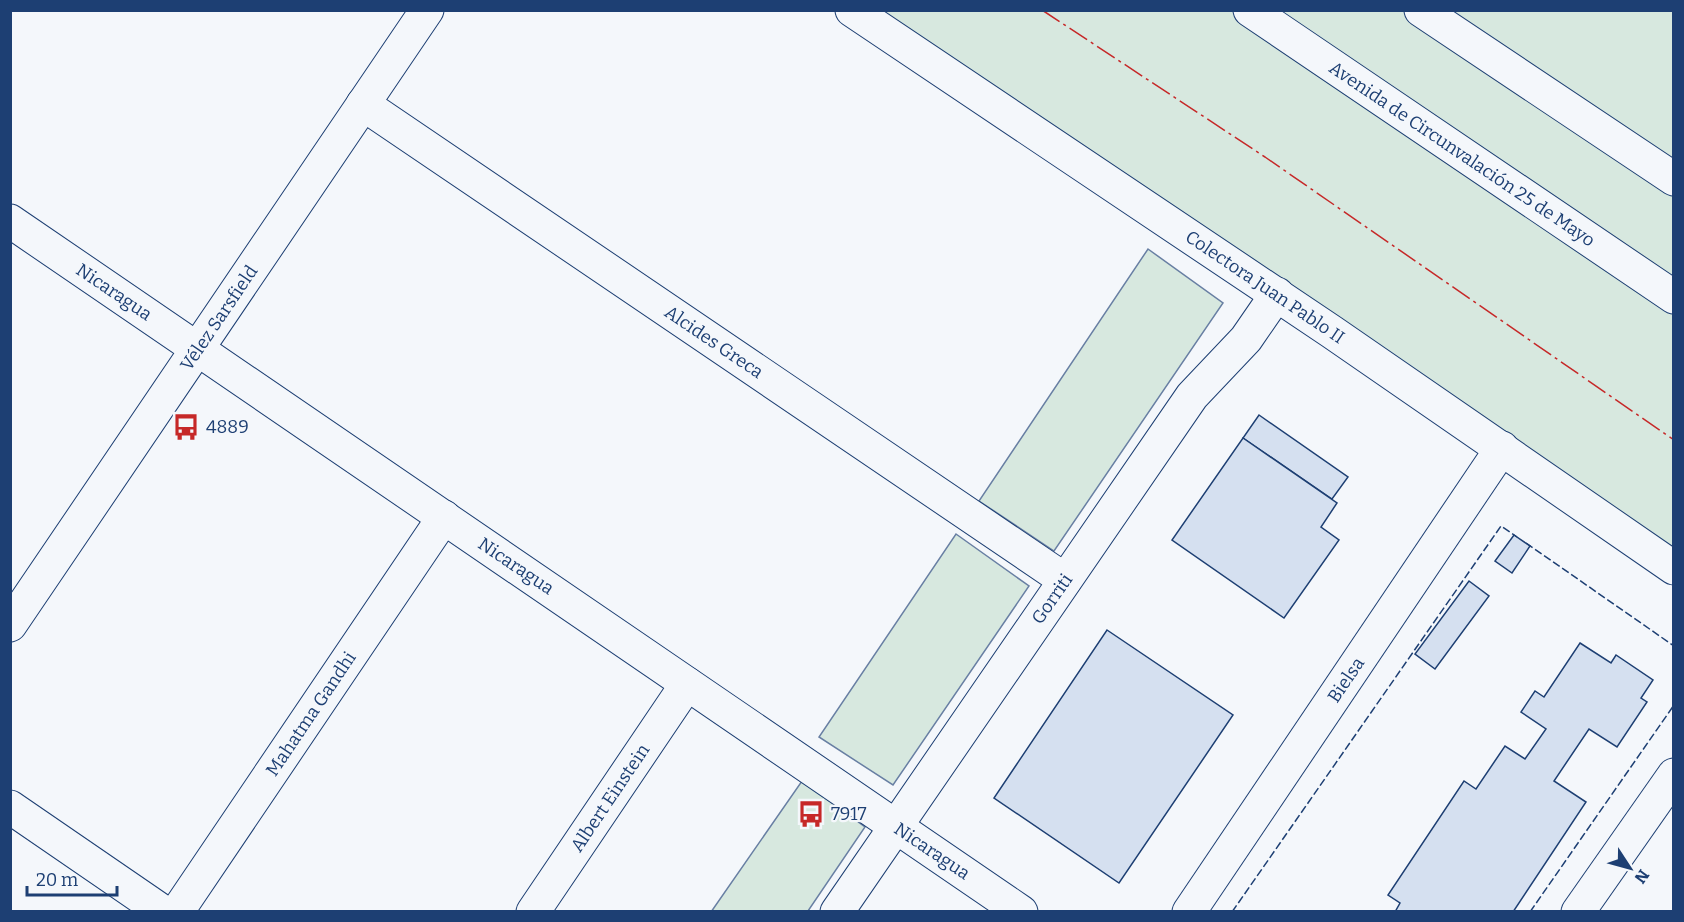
<svg xmlns="http://www.w3.org/2000/svg" width="1684" height="922" font-family="Bitter,serif">
  <rect width="100%" height="100%" fill="#f4f7fb"/>
  <g fill="#d7e8df" stroke="#687fa3" stroke-width="1.5">
    <polygon points="852,11 1673,11 1673,568"/>
    <polygon points="1148,249 1223,303 1054,551 979,501"/>
    <polygon points="956,534 1029,586 893,785 819,737"/>
    <polygon points="802,781 865,827 808,911 711,912"/>
  </g>
  <g fill="#d5e0f0" stroke="#1d3f73" stroke-width="1.5">
    <polygon points="1259,415 1348,477 1332,499 1243,438"/>
    <polygon points="1243,438 1337,503 1321,527 1339,540 1284,618 1172,540"/>
    <polygon points="1514,535 1530,546 1512,573 1495,561"/>
    <polygon points="1469,581 1489,596 1435,669 1415,654"/>
    <polygon points="1107,630 1233,715 1119,883 994,798"/>
    <polygon points="1580,643 1611,663 1616,655 1653,680 1641,698 1647,702 1617,747 1589,729 1554,781 1586,802 1513,912 1395,912 1400,903 1388,895 1464,781 1476,789 1505,746 1525,759 1546,729 1521,712 1535,691 1544,697"/>
  </g>
  <g fill="none" stroke-linecap="round" stroke-linejoin="round">
    <defs>
      <g id="minor">
        <polyline points="363,104 1065,580"/>
        <polyline points="10,221 1021,912"/>
        <polyline points="10,625 427,10"/>
        <polyline points="10,807 163,912"/>
        <polyline points="177,912 444,517"/>
        <polyline points="533,912 687,684"/>
        <polyline points="837,912 1192,396 1246,339 1277,294"/>
        <polyline points="1189,912 1502,448"/>
        <polyline points="1578,912 1674,775"/>
      </g>
      <polyline id="major" points="852,10 1332,332 1674,568"/>
      <g id="highway">
        <polyline points="1250,10 1674,297"/>
        <polyline points="1421,10 1674,179"/>
      </g>
    </defs>
    <use href="#minor" stroke="#1d3f73" stroke-width="35"/>
    <use href="#major" stroke="#1d3f73" stroke-width="35"/>
    <use href="#highway" stroke="#1d3f73" stroke-width="35"/>
    <use href="#minor" stroke="#f4f7fb" stroke-width="33"/>
    <use href="#major" stroke="#f4f7fb" stroke-width="33"/>
    <use href="#highway" stroke="#f4f7fb" stroke-width="33"/>
    <g stroke="#1d3f73" stroke-width="1.5" stroke-dasharray="8 3" stroke-linecap="butt">
      <polyline points="1526,543 1674,646"/>
      <polyline points="1232,912 1501,526 1517,537"/>
      <polyline points="1530,912 1674,705"/>
    </g>
    <polyline stroke="#c62828" stroke-width="1.5" stroke-dasharray="21 4.5 3 4.5" stroke-linecap="butt" points="1042,10 1265,157 1674,440"/>
  </g>
  <defs>
    <symbol id="bus-bare" viewBox="-9 -9 18 18"><path d="M-5-6H5V4H4V6H2V4H-2V6H-4V4H-5ZM-3.5-4V0h7V-4ZM-3.5 1.2v1.5H-2V1.2ZM2 1.2v1.5H3.5V1.2Z" fill="#c62828" stroke="#f4f7fb" stroke-width="2.5" paint-order="stroke"/></symbol>
  </defs>
  <g fill-rule="evenodd">
    <use href="#bus-bare" x="167" y="408" width="38" height="38"/>
    <use href="#bus-bare" x="792" y="795" width="38" height="38"/>
  </g>
  <g text-anchor="middle" stroke-width="4.5" stroke-linejoin="round" paint-order="stroke">
    <g font-size="18" fill="#1d3f73" stroke="#f4f7fb">
      <text transform="translate(1462 154) rotate(34)" y="6">Avenida de Circunvalación 25 de Mayo</text>
      <text transform="translate(1265 287) rotate(34)" y="6">Colectora Juan Pablo II</text>
      <text transform="translate(114 292) rotate(34)" y="6">Nicaragua</text>
      <text transform="translate(219 318) rotate(-56)" y="6">Vélez Sarsfield</text>
      <text transform="translate(714 342) rotate(34)" y="6">Alcides Greca</text>
      <text transform="translate(516 566) rotate(34)" y="6">Nicaragua</text>
      <text transform="translate(1052 599) rotate(-55)" y="6">Gorriti</text>
      <text transform="translate(1346 680) rotate(-56)" y="6">Bielsa</text>
      <text transform="translate(311 714) rotate(-56)" y="6">Mahatma Gandhi</text>
      <text transform="translate(610 798) rotate(-56)" y="6">Albert Einstein</text>
      <text transform="translate(932 851) rotate(34)" y="6">Nicaragua</text>
    </g>
    <g font-size="18" fill="#1d3f73" stroke="#f4f7fb" text-anchor="start">
      <text x="206" y="433">4889</text>
      <text x="831" y="820">7917</text>
    </g>
  </g>
  <rect width="1684" height="922" fill="none" stroke="#1d3f73" stroke-width="24"/>
  <g transform="translate(1630 868) rotate(126)" stroke="#f4f7fb" stroke-width="4.5" paint-order="stroke">
  <path d="M0-4.5L10 22L0 15L-10 22Z" fill="#1d3f73"/>
  <text y="-9" font-size="16" font-weight="bold" text-anchor="middle" fill="#1d3f73">N</text>
  </g>
  <path d="M27 886v9h90v-9" fill="none" stroke="#1d3f73" stroke-width="3"/>
  <text x="36" y="886" font-size="18" fill="#1d3f73" stroke="#f4f7fb" stroke-width="4.5" paint-order="stroke">20 m</text>
</svg>
